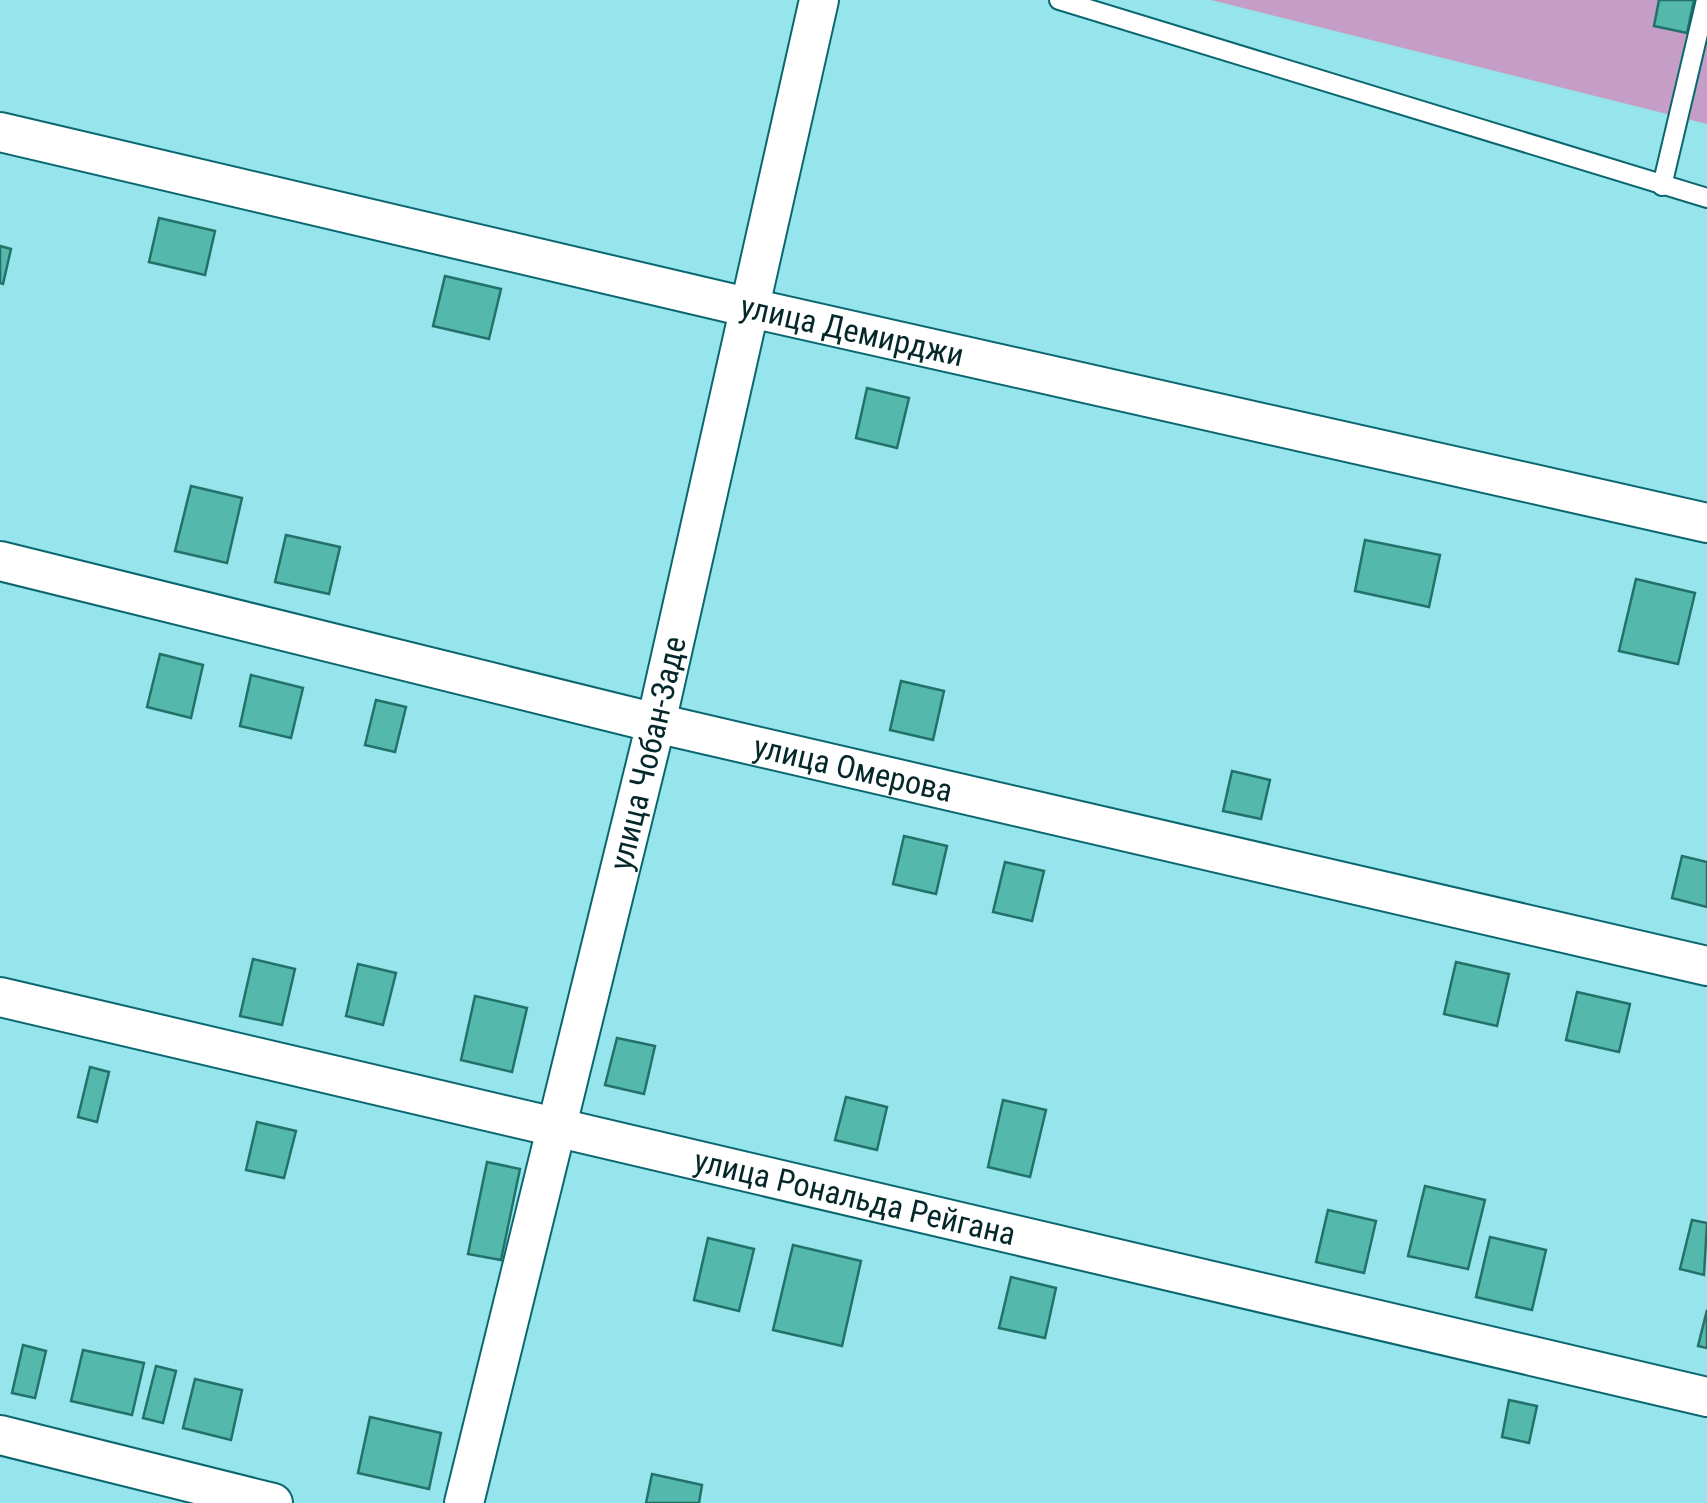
<svg xmlns="http://www.w3.org/2000/svg" width="1707" height="1503" font-family="'Roboto Condensed',sans-serif">
  <rect width="100%" height="100%" fill="#96e4ec"/>
  <polygon fill="#c49ec7" points="1211,0 1707,0 1707,124"/>
  <g fill="#54b9ac" stroke="#227269" stroke-width="2.5">
    <polygon points="1659,0 1694,0 1687,33 1654,26"/>
    <polygon points="159,218 215,231 205,275 149,262"/>
    <polygon points="0,246 11,249 3,284 0,283"/>
    <polygon points="445,276 501,289 489,339 433,326"/>
    <polygon points="867,388 909,398 897,448 856,438"/>
    <polygon points="191,486 242,498 227,563 175,551"/>
    <polygon points="286,535 340,547 329,594 275,582"/>
    <polygon points="1365,540 1440,555 1429,607 1355,591"/>
    <polygon points="1636,579 1695,593 1678,664 1619,651"/>
    <polygon points="160,654 203,665 191,718 147,707"/>
    <polygon points="251,675 303,688 291,738 240,726"/>
    <polygon points="901,681 944,691 933,740 890,730"/>
    <polygon points="376,700 406,707 395,752 365,745"/>
    <polygon points="1232,771 1270,780 1261,819 1223,811"/>
    <polygon points="904,836 947,846 936,894 893,884"/>
    <polygon points="1682,856 1707,862 1707,907 1672,898"/>
    <polygon points="1005,862 1044,871 1032,921 993,912"/>
    <polygon points="253,959 295,969 282,1025 240,1016"/>
    <polygon points="1456,962 1509,974 1497,1026 1444,1014"/>
    <polygon points="358,964 396,973 383,1025 346,1016"/>
    <polygon points="1577,992 1630,1004 1619,1052 1566,1040"/>
    <polygon points="475,996 527,1008 512,1072 461,1060"/>
    <polygon points="617,1038 655,1046 644,1094 605,1085"/>
    <polygon points="90,1067 109,1072 97,1122 78,1117"/>
    <polygon points="846,1097 887,1107 877,1150 835,1140"/>
    <polygon points="1003,1100 1046,1110 1030,1177 988,1167"/>
    <polygon points="257,1122 296,1131 284,1178 246,1170"/>
    <polygon points="487,1162 520,1169 501,1260 468,1254"/>
    <polygon points="1425,1186 1485,1200 1468,1269 1408,1256"/>
    <polygon points="1328,1210 1376,1221 1364,1273 1316,1262"/>
    <polygon points="1692,1220 1707,1223 1704,1275 1680,1269"/>
    <polygon points="1490,1237 1546,1250 1532,1310 1476,1297"/>
    <polygon points="708,1238 754,1249 739,1311 694,1300"/>
    <polygon points="793,1245 861,1261 842,1346 773,1330"/>
    <polygon points="1011,1277 1056,1288 1045,1338 999,1328"/>
    <polygon points="1707,1310 1707,1348 1698,1346"/>
    <polygon points="23,1345 46,1351 35,1398 12,1393"/>
    <polygon points="83,1350 144,1363 132,1415 71,1401"/>
    <polygon points="156,1366 176,1371 163,1423 143,1418"/>
    <polygon points="195,1379 242,1390 231,1440 183,1428"/>
    <polygon points="1509,1400 1537,1406 1529,1443 1502,1437"/>
    <polygon points="370,1417 441,1433 429,1489 358,1473"/>
    <polygon points="652,1474 702,1485 699,1503 646,1503"/>
  </g>
  <g fill="none" stroke-linecap="round" stroke-linejoin="round">
    <defs>
      <g id="service">
        <polyline points="1059,0 1707,198"/>
        <polyline points="1662,186 1706,0"/>
      </g>
      <g id="minor">
        <path id="s1" d="M 0,132 L 751,308 L 1707,523"/>
        <path id="s2" d="M 0,561 L 656,723 L 1707,966"/>
        <path id="s3" d="M 0,997 L 1707,1397"/>
        <polyline points="0,1435 273,1503"/>
        <path id="s4" d="M 464,1503 L 656,723 L 819,0"/>
      </g>
    </defs>
    <use href="#service" stroke="#0b676f" stroke-width="22"/>
    <use href="#minor" stroke="#0b676f" stroke-width="42"/>
    <use href="#service" stroke="#fff" stroke-width="18"/>
    <use href="#minor" stroke="#fff" stroke-width="38"/>
  </g>
  <g text-anchor="middle" stroke-width="8" stroke-linejoin="round" paint-order="stroke">
    <g font-size="32" fill="#04272a" stroke="#defcff">
      <text dy="11" stroke="none"><textPath href="#s1" startOffset="875">улица Демирджи</textPath></text>
      <text dy="11" stroke="none"><textPath href="#s4" startOffset="772">улица Чобан-Заде</textPath></text>
      <text dy="11" stroke="none"><textPath href="#s2" startOffset="878">улица Омерова</textPath></text>
      <text dy="11" stroke="none"><textPath href="#s3" startOffset="878">улица Рональда Рейгана</textPath></text>
    </g>
  </g>
</svg>
